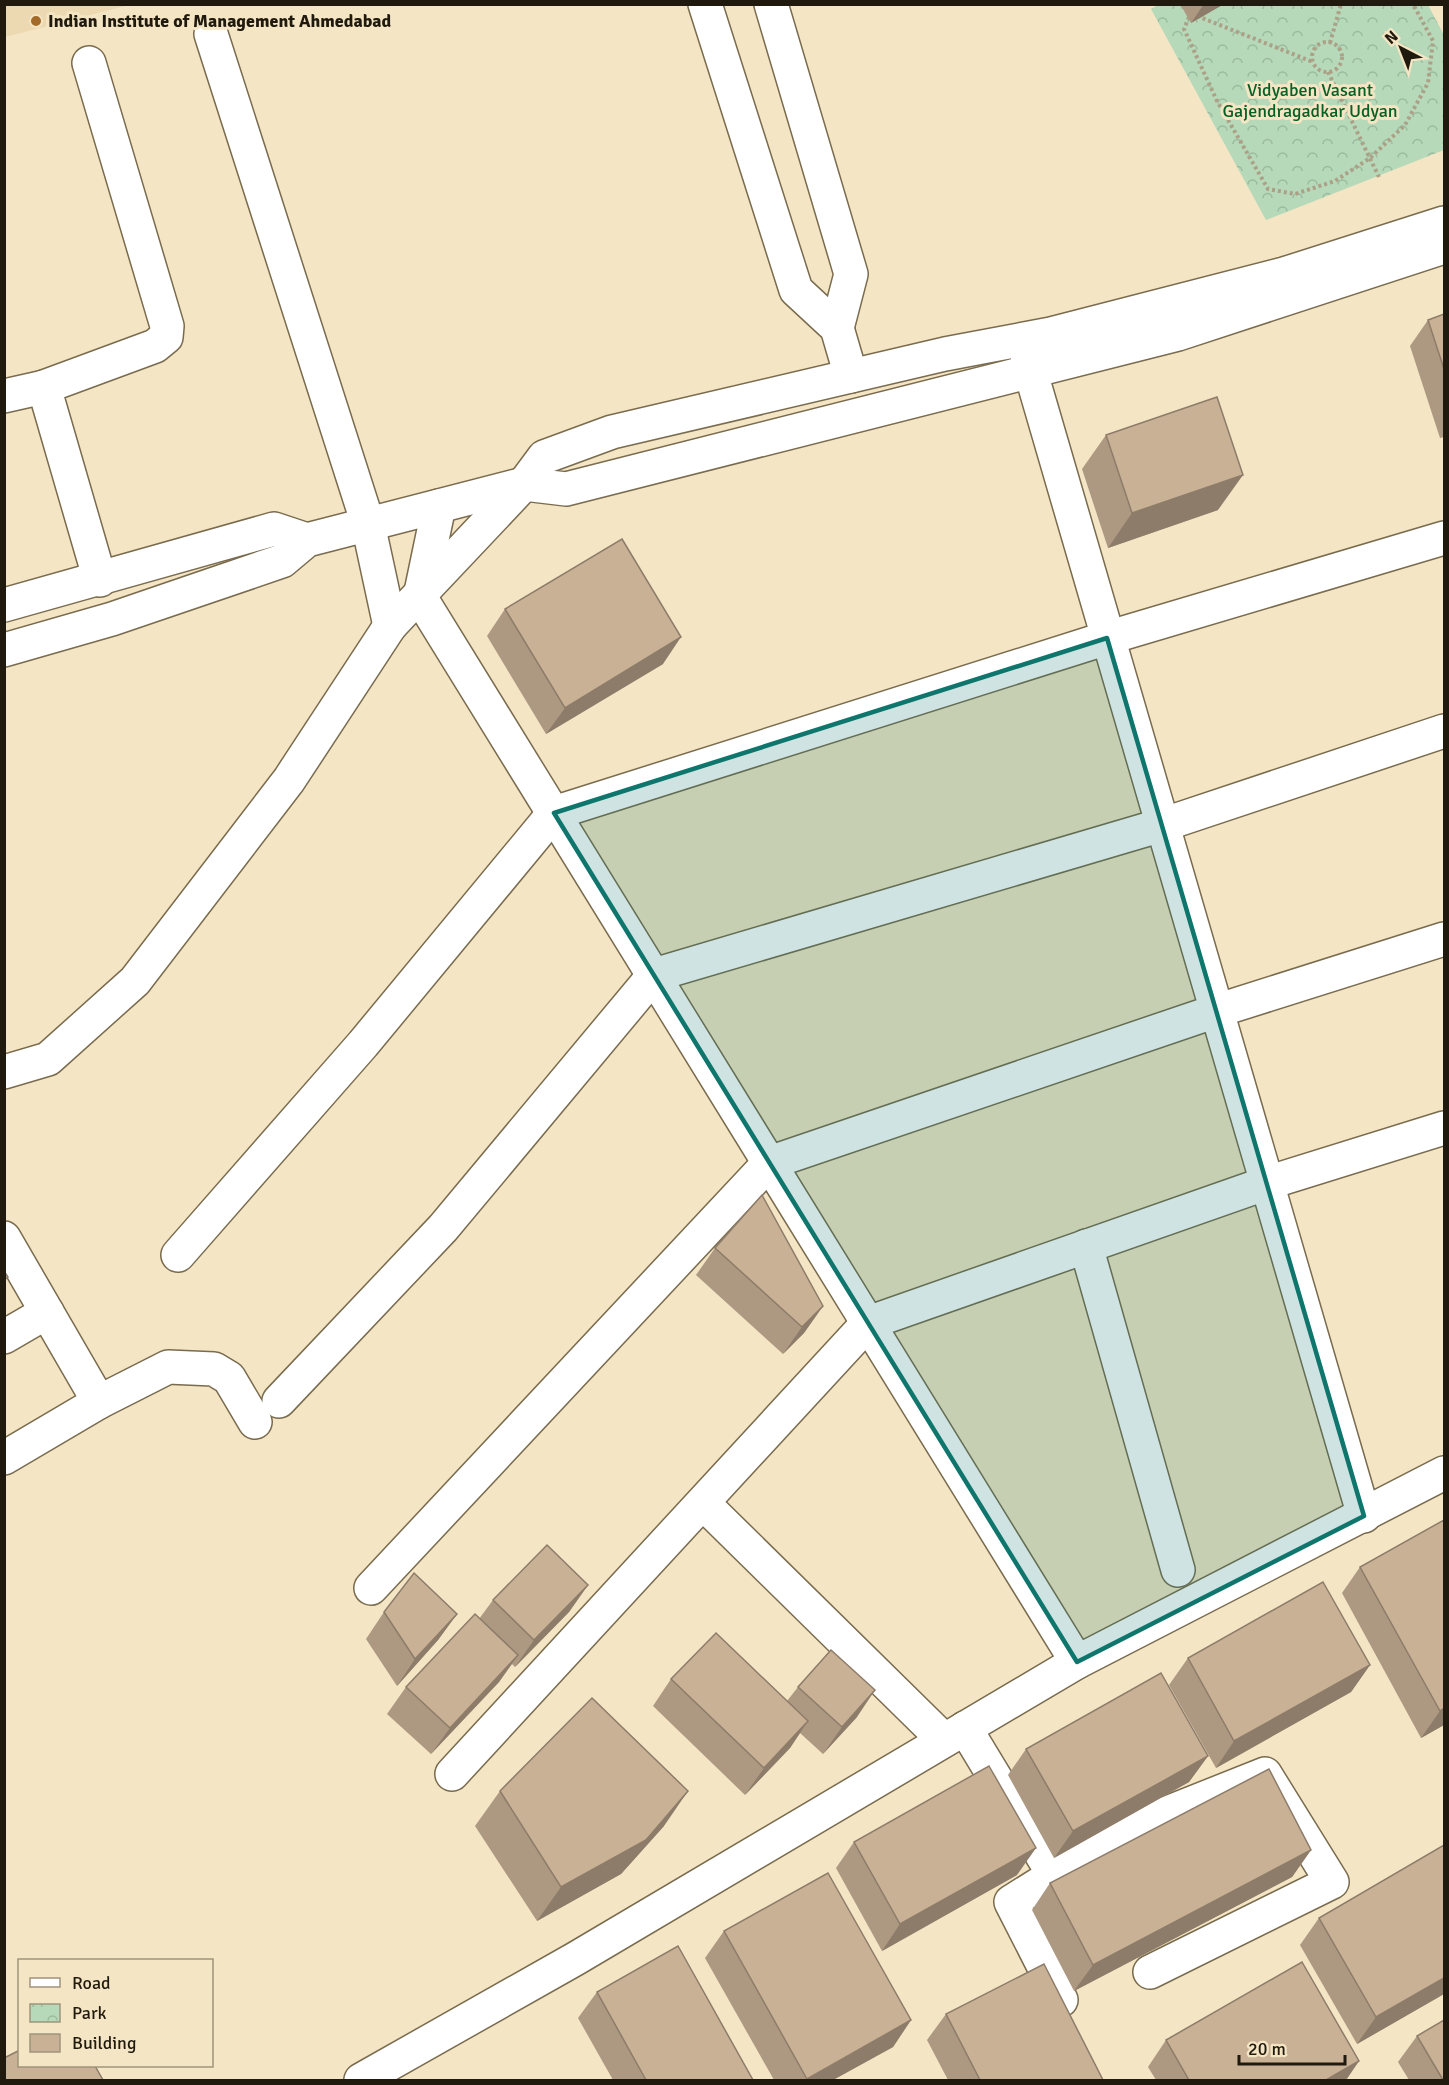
<svg xmlns="http://www.w3.org/2000/svg" width="1449" height="2085" font-family="Signika,sans-serif">
  <defs>
    <pattern id="park-crowns" width="20" height="18" patternUnits="userSpaceOnUse" patternTransform="scale(1.5)"><rect width="20" height="18" fill="#b5d9b9"/><path d="M2 6a3 3 0 1 1 6 0M12 15a3 3 0 1 1 6 0" fill="none" stroke="#9bba9e"/></pattern>
  </defs>
  <rect width="100%" height="100%" fill="#f4e5c4"/>
  <polygon fill="#ecd9b1" points="5,4 129,4 129,5 5,37"/>
  <polygon fill="url(#park-crowns)" points="1160,4 1428,5 1444,35 1444,150 1266,220 1151,9"/>
  <g fill="none" stroke-linecap="round" stroke-linejoin="round">
    <defs>
      <g id="minor">
        <polyline points="705,4 796,290 837,328 851,376"/>
        <polyline points="771,4 851,274 837,328"/>
        <polyline points="211,34 368,524"/>
        <polyline points="1025,345 1031,373 1364,1516"/>
        <polyline points="44,387 155,346 166,337 167,326 89,63"/>
        <polyline points="4,396 44,387 100,580"/>
        <polyline points="4,1238 99,1402 4,1458"/>
        <polyline points="1086,1246 1178,1570"/>
        <polyline points="178,1255 363,1044 554,813 1107,638 1444,538"/>
        <polyline points="4,1337 47,1312"/>
        <polyline points="279,1401 443,1228 654,975 1162,825 1444,731"/>
        <polyline points="99,1402 168,1367 214,1369 229,1378 255,1422"/>
        <polyline points="703,1503 944,1740"/>
        <polyline points="371,1588 769,1163 1216,1011 1444,939"/>
        <polyline points="965,1728 1054,1875 1011,1902 1061,2000"/>
        <polyline points="452,1774 868,1323 1267,1183 1444,1128"/>
        <polyline points="1054,1875 1157,1817 1265,1774 1332,1882 1150,1972"/>
      </g>
      <g id="tertiary">
        <polyline points="439,506 420,597 1077,1662"/>
        <polyline points="368,524 390,626"/>
        <polyline points="4,605 274,529 307,540"/>
        <polyline points="4,650 112,619 282,561 307,540 524,484 566,489 1178,334 1444,247"/>
        <polyline points="4,1072 48,1059 135,981 289,780 390,626 524,484 544,457 612,432 945,354 1051,334 1284,274 1444,223"/>
        <polyline points="361,2080 575,1959 1077,1662 1444,1473"/>
      </g>
    </defs>
    <use href="#minor" stroke="#796b4e" stroke-width="36"/>
    <use href="#tertiary" stroke="#796b4e" stroke-width="36"/>
    <g stroke="#aca086" stroke-width="4" stroke-dasharray="3 3" stroke-linecap="butt">
      <polyline points="1197,16 1313,62"/>
      <polyline points="1189,17 1184,29 1217,101 1268,189 1295,194 1335,181 1370,158 1405,125 1428,83 1433,41 1413,4"/>
      <circle cx="1327" cy="57" r="15"/>
      <polyline points="1330,43 1341,4"/>
      <polyline points="1328,72 1379,177"/>
    </g>
    <use href="#minor" stroke="#fff" stroke-width="33"/>
    <use href="#tertiary" stroke="#fff" stroke-width="33"/>
  </g>
  <g fill="#ad9881">
    <polygon points="1180,4 1224,4 1191,23"/>
    <polygon points="1444,314 1444,437 1440,438 1410,346 1428,320"/>
    <polygon points="1106,435 1218,510 1108,548 1082,469"/>
    <polygon points="505,609 663,664 546,734 487,636"/>
    <polygon points="715,1248 823,1306 804,1333 783,1354 696,1275"/>
    <polygon points="1444,1520 1444,1725 1421,1738 1342,1593 1360,1567"/>
    <polygon points="588,1585 569,1612 515,1667 512,1664 499,1682 431,1754 387,1714 406,1687 479,1619 493,1600"/>
    <polygon points="384,1612 457,1614 438,1640 397,1686 366,1639"/>
    <polygon points="1188,1658 1370,1665 1351,1692 1216,1768 1169,1685"/>
    <polygon points="671,1679 787,1701 798,1687 857,1717 823,1754 800,1733 790,1748 745,1795 653,1706"/>
    <polygon points="1026,1749 1208,1756 1189,1782 1054,1858 1008,1775"/>
    <polygon points="500,1791 664,1826 621,1874 537,1921 475,1826"/>
    <polygon points="854,1842 1017,1875 882,1951 836,1868"/>
    <polygon points="1444,1845 1444,1994 1357,2044 1300,1945 1319,1918"/>
    <polygon points="1311,1850 1292,1877 1074,1991 1032,1910 1050,1883"/>
    <polygon points="724,1931 911,2020 893,2047 833,2080 774,2080 705,1958"/>
    <polygon points="597,1992 753,2080 613,2080 578,2018"/>
    <polygon points="946,2014 1103,2080 948,2080 927,2040"/>
    <polygon points="1417,2036 1444,2080 1409,2080 1398,2062"/>
    <polygon points="1166,2040 1359,2061 1346,2080 1156,2080 1148,2067"/>
  </g>
  <g fill="#8d7c69">
    <polygon points="1204,4 1224,4 1191,23"/>
    <polygon points="1243,475 1218,510 1108,548 1132,513"/>
    <polygon points="681,637 663,664 546,734 565,708"/>
    <polygon points="823,1306 804,1333 783,1354 802,1327"/>
    <polygon points="588,1585 569,1612 515,1667 534,1640"/>
    <polygon points="457,1614 438,1640 397,1686 415,1659"/>
    <polygon points="518,1655 499,1682 431,1754 450,1728"/>
    <polygon points="1370,1665 1351,1692 1216,1768 1234,1741"/>
    <polygon points="875,1690 857,1717 823,1754 842,1727"/>
    <polygon points="1444,1708 1444,1725 1421,1738 1440,1711"/>
    <polygon points="808,1721 790,1748 745,1795 764,1768"/>
    <polygon points="1208,1756 1189,1782 1054,1858 1073,1831"/>
    <polygon points="688,1791 664,1826 621,1874 537,1921 561,1887"/>
    <polygon points="1036,1848 1017,1875 882,1951 900,1924"/>
    <polygon points="1311,1850 1292,1877 1074,1991 1093,1965"/>
    <polygon points="1444,1978 1444,1994 1357,2044 1376,2017"/>
    <polygon points="911,2020 893,2047 833,2080 806,2080"/>
    <polygon points="1359,2061 1346,2080 1326,2080"/>
  </g>
  <g fill="#c9b196" stroke="#8d7c69" stroke-width="1.5">
    <polygon points="1444,314 1444,369 1428,320"/>
    <polygon points="1217,397 1243,475 1132,513 1106,435"/>
    <polygon points="622,539 681,637 565,708 505,609"/>
    <polygon points="762,1195 823,1306 802,1327 715,1248"/>
    <polygon points="4,1271 8,1277 4,1280"/>
    <polygon points="1444,1520 1444,1708 1440,1711 1360,1567"/>
    <polygon points="547,1545 588,1585 534,1640 493,1600"/>
    <polygon points="414,1573 457,1614 415,1659 384,1612"/>
    <polygon points="1323,1582 1370,1665 1234,1741 1188,1658"/>
    <polygon points="475,1614 518,1655 450,1728 406,1687"/>
    <polygon points="716,1633 808,1721 764,1768 671,1679"/>
    <polygon points="831,1650 875,1690 842,1727 798,1687"/>
    <polygon points="1161,1673 1208,1756 1073,1831 1026,1749"/>
    <polygon points="592,1698 688,1791 646,1840 561,1887 500,1791"/>
    <polygon points="989,1766 1036,1848 900,1924 854,1842"/>
    <polygon points="1269,1769 1311,1850 1093,1965 1050,1883"/>
    <polygon points="1444,1845 1444,1978 1376,2017 1319,1918"/>
    <polygon points="828,1873 911,2020 807,2079 724,1931"/>
    <polygon points="678,1946 753,2080 646,2080 597,1992"/>
    <polygon points="1302,1962 1359,2061 1326,2080 1189,2080 1166,2040"/>
    <polygon points="1044,1964 1103,2080 980,2080 946,2014"/>
    <polygon points="1444,2020 1444,2080 1443,2080 1417,2036"/>
    <polygon points="20,2050 20,2066 95,2066 103,2080 4,2080 4,2058"/>
  </g>
  <path fill="#0f766e" fill-opacity="0.2" stroke="#0f766e" stroke-width="4.5" stroke-linejoin="round" d="M 1107,638 L 1364,1516 L 1077,1662 L 554,813 Z"/>
  <circle fill="#a36b27" stroke="#f4e5c4" stroke-width="2" cx="36" cy="21" r="6"/>
  <g text-anchor="middle" stroke-width="6" stroke-linejoin="round" paint-order="stroke">
    <g font-size="18" font-weight="bold" fill="#201a0e" stroke="#f4e5c4" text-anchor="start">
      <text x="48" y="27">Indian Institute of Management Ahmedabad</text>
    </g>
    <g font-size="18" fill="#066025" stroke="#f4e5c4">
      <text x="1310" y="96">Vidyaben Vasant<tspan x="1310" dy="21">Gajendragadkar Udyan</tspan></text>
    </g>
  </g>
  <rect width="1449" height="2085" fill="none" stroke="#201a0e" stroke-width="12"/>
  <rect x="18" y="1959" width="195" height="108" fill="#f4e5c4" stroke="#9f947b" stroke-width="1.5"/>
  <rect x="30" y="1978" width="30" height="9" fill="#ffffff" stroke="#9f947b" stroke-width="1.5"/>
  <text x="72" y="1989" font-size="18" fill="#201a0e">Road</text>
  <rect x="30" y="2004" width="30" height="18" fill="url(#park-crowns)" stroke="#9f947b" stroke-width="1.5"/>
  <text x="72" y="2019" font-size="18" fill="#201a0e">Park</text>
  <rect x="30" y="2034" width="30" height="18" fill="#c9b196" stroke="#9f947b" stroke-width="1.5"/>
  <text x="72" y="2049" font-size="18" fill="#201a0e">Building</text>
  <g transform="translate(1401 48) rotate(318)" stroke="#f4e5c4" stroke-width="4.5" paint-order="stroke">
  <path d="M0-4.5L10 22L0 15L-10 22Z" fill="#201a0e"/>
  <text y="-9" font-size="16" font-weight="bold" text-anchor="middle" fill="#201a0e">N</text>
  </g>
  <path d="M1239 2055v9h106v-9" fill="none" stroke="#201a0e" stroke-width="3"/>
  <text x="1248" y="2055" font-size="18" fill="#201a0e" stroke="#f4e5c4" stroke-width="4.5" paint-order="stroke">20 m</text>
</svg>
